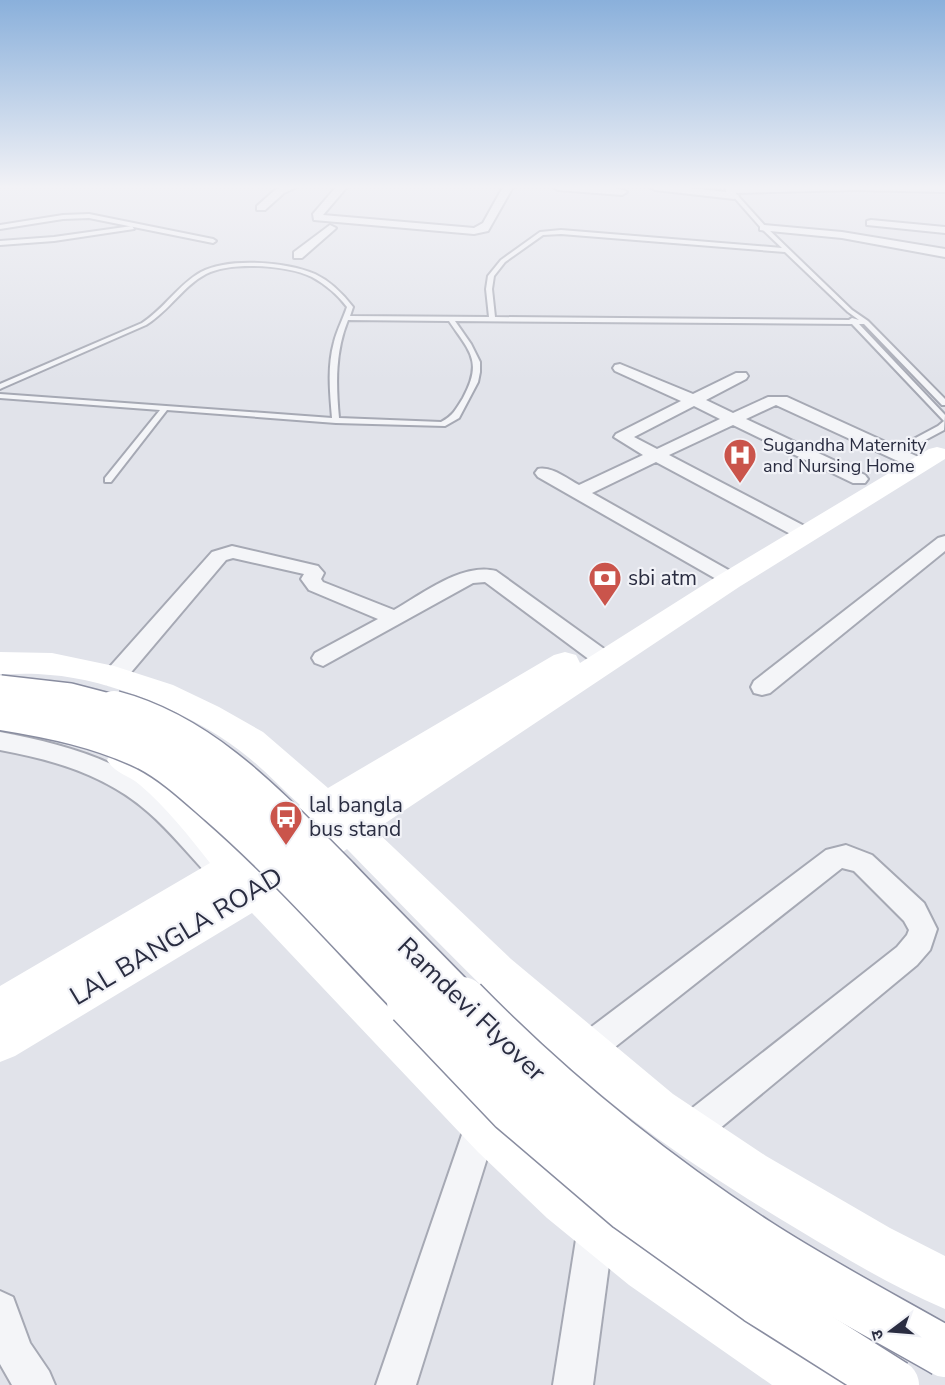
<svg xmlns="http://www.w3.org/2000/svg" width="945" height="1385" font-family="'Nunito Sans','Noto Sans Devanagari',sans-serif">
  <rect width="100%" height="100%" fill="#e1e3ea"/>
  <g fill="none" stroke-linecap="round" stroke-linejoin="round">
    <defs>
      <g id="lane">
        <path d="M 725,187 L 730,187 L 766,227 L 852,310 L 868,321 L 945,399 L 945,405 L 942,405 L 864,324 L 859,324 L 945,415 L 944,430 L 916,445 L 910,445 L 910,441 L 938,426 L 944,421 L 852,324 L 455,321 L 471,344 L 480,362 L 480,372 L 478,382 L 459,418 L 445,426 L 336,423 L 167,410 L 111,482 L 105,482 L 105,478 L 160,410 L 0,398 L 0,394 L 332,418 C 330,393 327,367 334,342 C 337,330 343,319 347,307 C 338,295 325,284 312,277 C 287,265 231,261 206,274 C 183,286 169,311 146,325 L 2,388 L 0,389 L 0,384 L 142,323 C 164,309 179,284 201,272 C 229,257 287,262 315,274 C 330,281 343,294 353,307 L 350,316 L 489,317 L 486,289 L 488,276 L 501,260 L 540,232 L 561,230 L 782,248 L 762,229 ZM 561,234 L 785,252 L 848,312 L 859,320 L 852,318 L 849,320 L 495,317 L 492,289 L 494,276 L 505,262 L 543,235 ZM 348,320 L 449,321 C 470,352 483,361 463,398 C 456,409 453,416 441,422 L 339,418 C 336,384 335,352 348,320 Z"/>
        <polygon points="89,214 213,239 216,241 213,243 89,218 63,219 0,229 0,225 63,215"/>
        <polygon points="132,226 134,229 54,241 0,245 0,241 54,237"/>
      </g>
      <g id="street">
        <polygon points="282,187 297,187 284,193 265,210 257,210 257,206 276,189"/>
        <polygon points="336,187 347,187 323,215 474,228 483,223 503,187 513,187 488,231 474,234 314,220 313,214"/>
        <path d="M 553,187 C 570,187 614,183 627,192 L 622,195 L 558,190 Z"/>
        <polygon points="650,187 682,187 726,192 726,188 730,187 945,187 945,192 856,190 734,193 739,196 734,199 655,190"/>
        <polygon points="871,220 945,227 945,233 867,225 867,221"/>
        <polygon points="330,225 336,228 334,230 302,258 294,258 294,252"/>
        <polygon points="764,225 842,232 945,249 945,257 842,238 760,230 760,226"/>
        <path d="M 620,364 L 693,394 L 736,373 L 746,373 L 748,376 L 746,379 L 706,400 L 733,413 L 768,397 L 787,397 L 925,460 L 927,464 L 925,468 L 913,468 L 776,405 L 746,419 L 865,475 L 868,479 L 865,483 L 853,483 L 733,425 L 669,455 L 812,530 L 814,534 L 812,538 L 798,538 L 656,462 L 592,493 L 739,576 L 742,580 L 739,584 L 732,586 L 725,584 L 538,477 L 535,473 L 538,469 C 552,466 567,479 579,485 L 643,455 L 614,437 L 616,434 L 681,401 L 615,371 L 613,368 L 615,365 ZM 694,406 L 720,419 L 657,449 L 634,437 Z"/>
        <polygon points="945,536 945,551 770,693 762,695 754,693 751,687 754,681 938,538"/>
        <path d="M 232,546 L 318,566 L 324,573 L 321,579 L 323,582 L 394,610 C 422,594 463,562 496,571 L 614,656 L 617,661 L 614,666 L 606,669 L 598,666 L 485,582 L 473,583 L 323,666 L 315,663 L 312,658 L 315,653 L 378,619 L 309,590 L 301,579 L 304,574 L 233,558 L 226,560 L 122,683 L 114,685 L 106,683 L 103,677 L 106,671 L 212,552 Z"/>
        <path d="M 0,732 C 59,743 119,759 166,798 C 188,816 207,839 227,860 L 231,868 L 227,876 L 218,879 L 209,876 C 189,855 170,831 148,812 C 106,775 54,760 0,750 Z"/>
        <polygon points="846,845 872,855 924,903 937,929 930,950 917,965 701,1144 689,1149 677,1144 672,1132 677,1120 897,947 907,935 909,930 904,921 854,871 842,868 596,1062 585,1067 574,1062 569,1051 574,1040 826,850"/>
        <polygon points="482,1107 494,1111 498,1123 416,1385 376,1385 466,1123 470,1111"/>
        <polygon points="596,1209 609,1214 614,1227 593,1385 553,1385 578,1227 583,1214"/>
        <polygon points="0,1291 13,1297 30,1343 49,1371 55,1385 12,1385 0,1364"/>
      </g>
    </defs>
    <use href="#lane" stroke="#a6a9b4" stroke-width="4"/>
    <use href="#street" stroke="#a6a9b4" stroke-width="4"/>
    <use href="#lane" fill="#f4f5f8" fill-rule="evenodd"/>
    <use href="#street" fill="#f4f5f8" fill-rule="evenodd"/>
    <path fill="#fff" fill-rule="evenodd" d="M 937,447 L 945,449 L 945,459 L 739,587 L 375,830 L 511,959 L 673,1094 L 766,1156 L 890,1228 L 945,1256 L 945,1309 C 893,1287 845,1258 797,1229 C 744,1197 691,1164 641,1126 C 534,1045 441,945 347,849 L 283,893 L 510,1120 L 581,1184 L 665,1249 L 809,1346 L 844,1366 L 853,1385 L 772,1385 L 629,1285 L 547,1218 L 478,1152 L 252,913 L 15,1056 L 0,1062 L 0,986 L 210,863 C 188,835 167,808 140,785 C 129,775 115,774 107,760 L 112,751 L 124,747 C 175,763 206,805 240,844 L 300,805 C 280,787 261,766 239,750 C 192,714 110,679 50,675 C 34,673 17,674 0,674 L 0,652 L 52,653 L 114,666 L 173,685 L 219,707 L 263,732 L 328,788 L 554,655 L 565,652 L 576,655 L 580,663 L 719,575 L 929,449 Z"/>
    <defs>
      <polyline id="highway-bridge-far2" points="0,690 70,698 120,711"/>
      <g id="highway-bridge-far1">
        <path d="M 114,710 C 206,734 274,811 339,876 C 380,919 422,961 463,1003"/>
        <path d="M 2,711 C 52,719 100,729 146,751 C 173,765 195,786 218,806 C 288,867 349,937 413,1003"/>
      </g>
      <g id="highway-bridge">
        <polyline points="412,1002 513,1108 629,1207 758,1299 894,1385"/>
        <path d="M 462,1002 C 550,1092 651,1174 757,1243 C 817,1282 882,1316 945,1352"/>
      </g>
    </defs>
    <use href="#highway-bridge-far2" stroke="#898da0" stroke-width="32" stroke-linecap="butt"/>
    <use href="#highway-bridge-far1" stroke="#898da0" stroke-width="41" stroke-linecap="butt"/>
    <use href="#highway-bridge" stroke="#898da0" stroke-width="53" stroke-linecap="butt"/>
    <use href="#highway-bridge-far2" stroke="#fff" stroke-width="29"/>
    <use href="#highway-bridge-far1" stroke="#fff" stroke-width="38"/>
    <use href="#highway-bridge" stroke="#fff" stroke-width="50"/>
  </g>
  <linearGradient id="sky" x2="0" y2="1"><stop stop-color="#8ab0db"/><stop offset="0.49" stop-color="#f2f2f6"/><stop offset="1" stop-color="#f2f2f6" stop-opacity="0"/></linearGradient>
  <rect width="945" height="381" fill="url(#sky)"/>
  <defs>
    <symbol id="hospital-pin" viewBox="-11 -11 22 30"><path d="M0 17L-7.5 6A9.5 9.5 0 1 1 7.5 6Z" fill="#ca544b" stroke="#f1f2f7"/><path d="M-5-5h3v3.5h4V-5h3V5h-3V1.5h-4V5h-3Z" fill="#fff"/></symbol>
    <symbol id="bank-pin" viewBox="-11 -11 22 30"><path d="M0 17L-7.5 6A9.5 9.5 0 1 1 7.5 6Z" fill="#ca544b" stroke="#f1f2f7"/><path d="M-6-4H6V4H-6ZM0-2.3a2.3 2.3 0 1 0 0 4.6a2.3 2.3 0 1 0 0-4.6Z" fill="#fff"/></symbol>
    <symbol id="bus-pin" viewBox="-11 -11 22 30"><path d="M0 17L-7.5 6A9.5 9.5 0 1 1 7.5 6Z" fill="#ca544b" stroke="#f1f2f7"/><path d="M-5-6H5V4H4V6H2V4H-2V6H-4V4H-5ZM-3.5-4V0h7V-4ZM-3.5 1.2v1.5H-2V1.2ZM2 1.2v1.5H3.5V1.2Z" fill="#fff"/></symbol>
  </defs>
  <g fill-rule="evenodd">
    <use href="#hospital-pin" x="721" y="436" width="38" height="52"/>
    <use href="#bank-pin" x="586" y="559" width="38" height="52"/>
    <use href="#bus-pin" x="267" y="798" width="38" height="52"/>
  </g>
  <g text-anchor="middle" stroke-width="4.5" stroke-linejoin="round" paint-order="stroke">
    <g font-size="18" fill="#2a2d41" stroke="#f1f2f7" text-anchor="start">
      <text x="763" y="451">Sugandha Maternity<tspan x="763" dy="21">and Nursing Home</tspan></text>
    </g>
    <g font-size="21" fill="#2a2d41" stroke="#f1f2f7" text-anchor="start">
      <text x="628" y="585">sbi atm</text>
      <text x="309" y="812">lal bangla<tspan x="309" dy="24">bus stand</tspan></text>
    </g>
    <g font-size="26" fill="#2a2d41" stroke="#f1f2f7">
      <text transform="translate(176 936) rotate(-31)" y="9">LAL BANGLA ROAD</text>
      <text transform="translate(472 1009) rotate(44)" y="9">Ramdevi Flyover</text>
    </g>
  </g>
  <g transform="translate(891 1331) rotate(254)" stroke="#f1f2f7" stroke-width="4.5" paint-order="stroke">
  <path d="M0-4.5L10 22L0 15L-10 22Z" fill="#2a2d41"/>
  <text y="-9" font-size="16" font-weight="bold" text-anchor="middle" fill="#2a2d41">उ</text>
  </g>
</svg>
